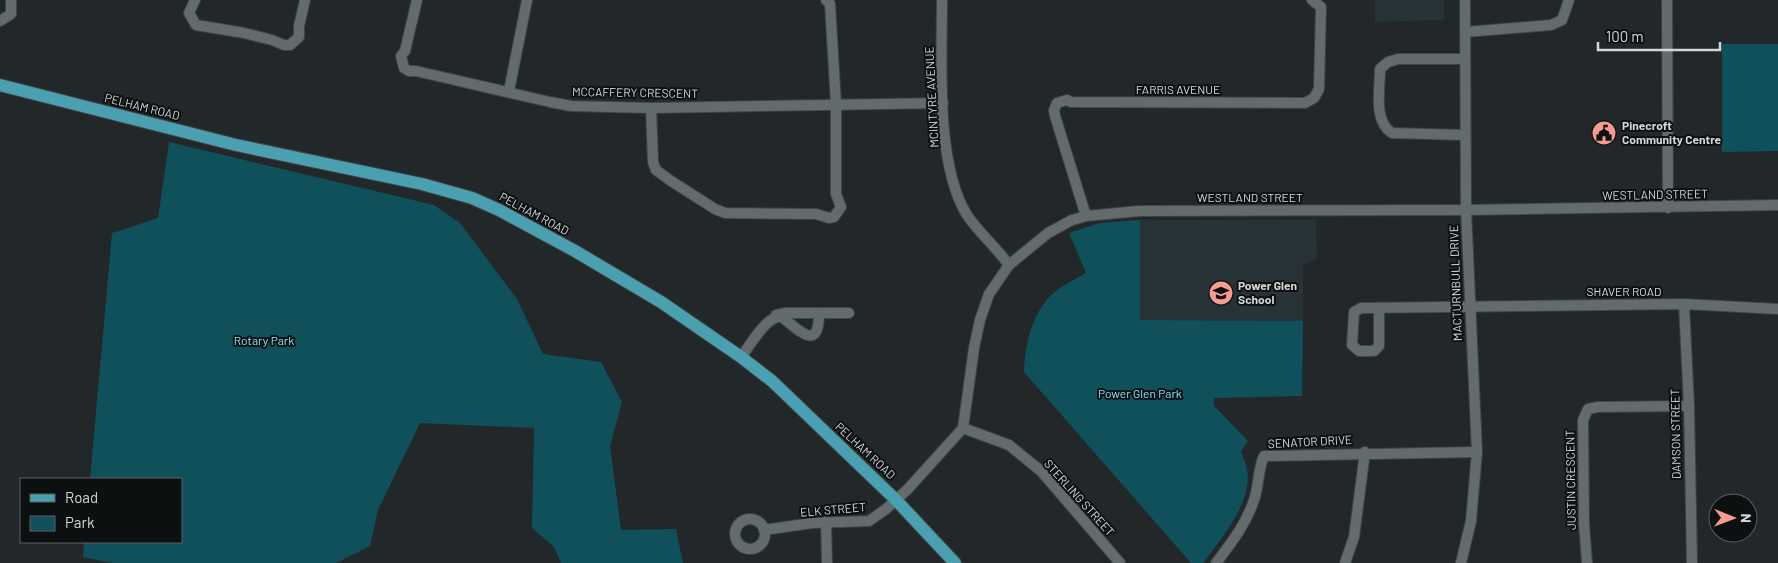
<svg xmlns="http://www.w3.org/2000/svg" width="1778" height="563" font-family="Barlow,sans-serif">
  <rect width="100%" height="100%" fill="#222829"/>
  <g fill="#273336">
    <polygon points="1375,0 1444,0 1444,20 1375,22"/>
    <polygon points="1140,220 1316,220 1317,258 1303,266 1303,321 1139,320"/>
  </g>
  <g fill="#0f505b">
    <polygon points="1722,44 1778,44 1778,151 1722,152"/>
    <polygon points="169,142 434,205 460,223 517,299 543,354 601,362 622,402 610,446 621,530 676,529 683,563 561,563 554,547 532,528 534,428 420,423 378,510 370,546 336,563 113,563 83,557 84,542 181,542 181,479 90,479 112,233 158,218"/>
    <path d="M 1140,220 L 1140,320 L 1303,321 L 1302,396 L 1214,398 L 1214,406 L 1248,441 L 1241,451 C 1243,457 1246,463 1247,470 C 1253,502 1221,539 1203,563 L 1191,563 L 1024,372 C 1025,345 1032,310 1056,291 C 1065,284 1076,279 1086,273 L 1069,233 L 1100,223 Z"/>
  </g>
  <g fill="none" stroke-linecap="round" stroke-linejoin="round">
    <defs>
      <g id="minor">
        <polyline points="195,0 189,13 196,25 244,33 272,40 284,45 290,45 299,37 299,26 305,0"/>
        <polyline points="417,0 405,51 401,56 404,68 409,71 416,71 550,102 571,106 651,108 943,103"/>
        <path d="M 942,0 C 942,60 935,164 967,215 C 979,233 996,247 1009,265"/>
        <polyline points="1667,0 1668,208"/>
        <polyline points="0,21 11,14 11,0"/>
        <polyline points="1465,32 1551,25 1562,20 1569,0"/>
        <polyline points="509,91 527,0"/>
        <polyline points="651,108 653,162 656,170 671,181 715,209 725,213 816,214 829,218 834,217 841,207 836,194 836,104 830,4 826,0"/>
        <path d="M 1464,135 L 1392,133 C 1373,121 1380,90 1380,69 L 1388,62 L 1398,59 L 1465,59"/>
        <polyline points="1086,216 1055,116 1054,110 1057,103 1067,100 1071,102 1305,103 1314,98 1319,89 1321,7 1312,0"/>
        <polyline points="1684,304 1689,406 1692,563"/>
        <polyline points="1379,308 1379,346 1374,351 1359,351 1352,345 1354,312 1361,308 1684,304 1778,309"/>
        <polyline points="776,315 786,313 849,313"/>
        <path d="M 741,357 C 750,346 767,314 782,317 C 799,330 819,353 819,313"/>
        <polyline points="963,428 1009,445 1041,471 1120,563"/>
        <circle cx="750" cy="534" r="15"/>
        <polyline points="826,522 827,563"/>
        <polyline points="764,530 812,523 869,521 886,509 907,490 963,428 974,348 980,320 989,294 1009,265 1048,233 1072,220 1086,216 1139,211 1466,210 1778,205"/>
        <path d="M 1216,563 C 1232,542 1247,523 1255,497 C 1259,483 1258,469 1264,456 L 1477,452"/>
        <polyline points="1345,563 1354,537 1365,452"/>
        <polyline points="1461,563 1471,521 1477,452 1466,210 1465,0"/>
        <polyline points="1587,563 1584,523 1583,420 1588,409 1598,407 1689,406"/>
      </g>
      <polyline id="major" points="0,85 236,145 422,184 472,198 499,210 575,251 661,302 741,357 772,381 896,500 955,563"/>
    </defs>
    <use href="#minor" stroke="#3f4445" stroke-width="12"/>
    <use href="#major" stroke="#3f4445" stroke-width="14"/>
    <use href="#minor" stroke="#646b6d" stroke-width="10"/>
    <use href="#major" stroke="#4aa0b0" stroke-width="12"/>
  </g>
  <defs>
    <symbol id="civic-disc" viewBox="-11 -11 22 22"><circle r="9.5" fill="#f59c92" stroke="#0d1010"/><path d="M-.6-6.5H3V-4.5H.6V-3L4-1V1h2V6H-6V1h2V-1L-.6-3ZM-1.2 2.5V6h2.4V2.5Z" fill="#111"/></symbol>
    <symbol id="school-disc" viewBox="-11 -11 22 22"><circle r="9.5" fill="#f59c92" stroke="#0d1010"/><path d="M0-5L7-2L0 1L-7-2ZM-4 1L0 2.5L4 1V4Q0 6-4 4Z" fill="#111"/></symbol>
  </defs>
  <g fill-rule="evenodd">
    <use href="#civic-disc" x="1590" y="119" width="28" height="28"/>
    <use href="#school-disc" x="1207" y="279" width="28" height="28"/>
  </g>
  <g text-anchor="middle" stroke-width="4" stroke-linejoin="round" paint-order="stroke">
    <g font-size="12" fill="#d3d7d8" stroke="#0d1010">
      <text x="1178" y="94">FARRIS AVENUE</text>
      <text transform="translate(635 93) rotate(1)" y="4">MCCAFFERY CRESCENT</text>
      <text transform="translate(932 97) rotate(-93)" y="4">MCINTYRE AVENUE</text>
      <text transform="translate(142 107) rotate(14)" y="4">PELHAM ROAD</text>
      <text transform="translate(1655 195) rotate(-1)" y="4">WESTLAND STREET</text>
      <text x="1250" y="202">WESTLAND STREET</text>
      <text transform="translate(534 214) rotate(28)" y="4">PELHAM ROAD</text>
      <text transform="translate(1456 283) rotate(-92)" y="4">MACTURNBULL DRIVE</text>
      <text x="1624" y="296">SHAVER ROAD</text>
      <text transform="translate(1676 434) rotate(-91)" y="4">DAMSON STREET</text>
      <text transform="translate(1310 442) rotate(-3)" y="4">SENATOR DRIVE</text>
      <text transform="translate(865 451) rotate(43)" y="4">PELHAM ROAD</text>
      <text transform="translate(1571 480) rotate(-91)" y="4">JUSTIN CRESCENT</text>
      <text transform="translate(1079 498) rotate(48)" y="4">STERLING STREET</text>
      <text transform="translate(833 510) rotate(-5)" y="4">ELK STREET</text>
    </g>
    <g font-size="12" font-weight="bold" fill="#d3d7d8" stroke="#0d1010" text-anchor="start">
      <text x="1622" y="130">Pinecroft<tspan x="1622" dy="14">Community Centre</tspan></text>
      <text x="1238" y="290">Power Glen<tspan x="1238" dy="14">School</tspan></text>
    </g>
    <g font-size="12" fill="#86e7fb" stroke="#0d1010">
      <text x="264" y="345">Rotary Park</text>
      <text x="1140" y="398">Power Glen Park</text>
    </g>
  </g>
  <rect x="20" y="478" width="162" height="65" fill="#0d1010" stroke="#5c6060"/>
  <rect x="30" y="494" width="25" height="8" fill="#4aa0b0" stroke="#5c6060"/>
  <text x="65" y="503" font-size="15" fill="#d3d7d8">Road</text>
  <rect x="30" y="516" width="25" height="15" fill="#0f505b" stroke="#5c6060"/>
  <text x="65" y="528" font-size="15" fill="#d3d7d8">Park</text>
  <g transform="translate(1733 518) rotate(91)"><circle r="24" fill="#0d1010" stroke="#5c6060"/>
  <path d="M0-4L9 19L0 12L-9 19Z" fill="#f59c92"/>
  <text y="-8" font-size="14" font-weight="bold" text-anchor="middle" fill="#d3d7d8">N</text>
  </g>
  <path d="M1598 42v8h122v-8" fill="none" stroke="#d3d7d8" stroke-width="2.5"/>
  <text x="1606" y="42" font-size="15" fill="#d3d7d8" stroke="#0d1010" stroke-width="4" paint-order="stroke">100 m</text>
</svg>
